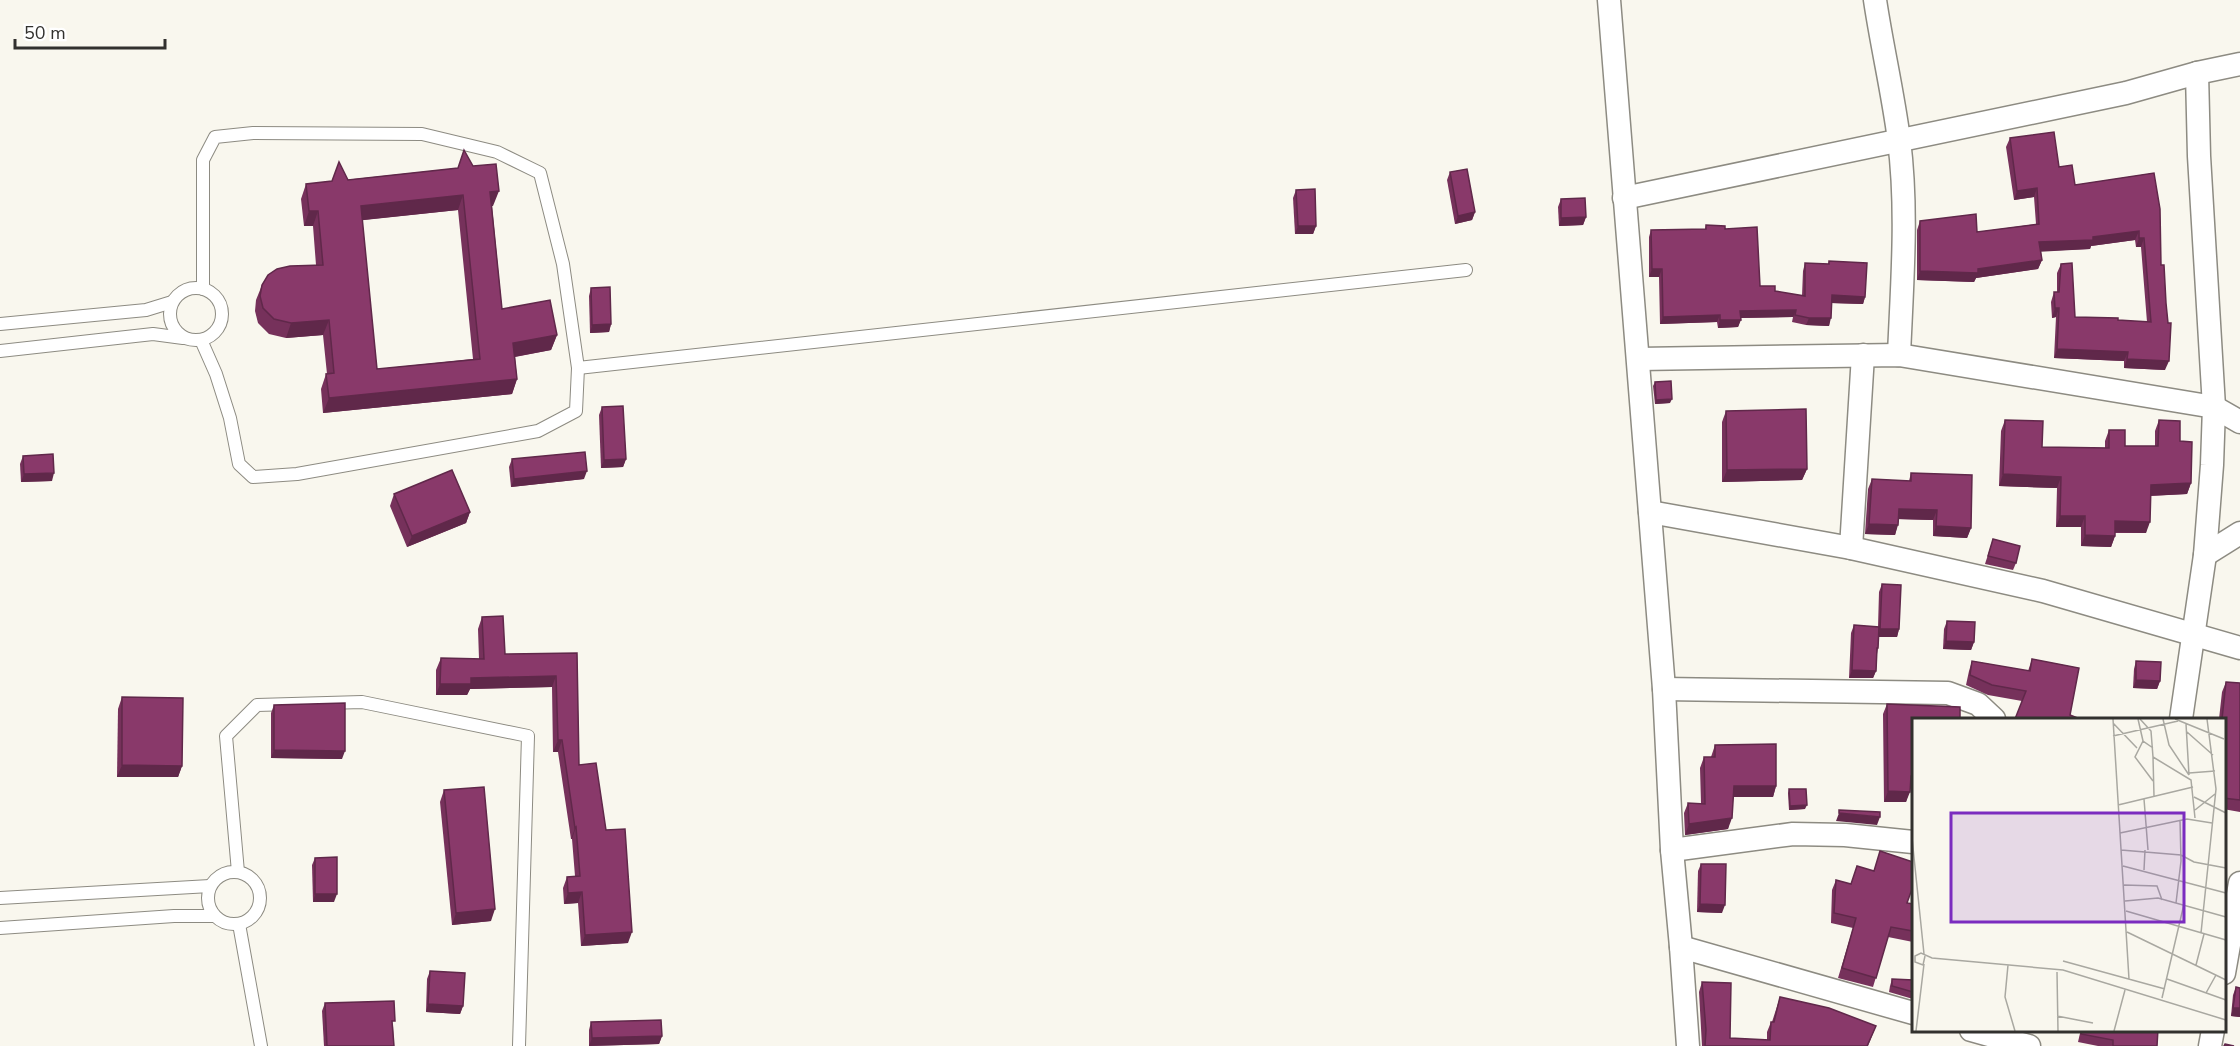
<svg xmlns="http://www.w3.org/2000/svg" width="2240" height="1046" font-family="'Nunito Sans',sans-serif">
  <rect width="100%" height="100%" fill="#f9f7ee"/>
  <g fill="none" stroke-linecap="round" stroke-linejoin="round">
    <defs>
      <g id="service">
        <circle cx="196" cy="314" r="26"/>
        <polyline points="0,324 146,310 172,302"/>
        <polyline points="201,340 216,374 230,418 239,464 253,477 297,474 538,431 576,411 578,368 563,264 540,173 497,152 422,134 253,133 215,137 203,160 203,289"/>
        <polyline points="0,351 153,334 183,338"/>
        <polyline points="578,368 1466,270"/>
        <polyline points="238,872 226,736 257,705 362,702 528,736 519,1046"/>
        <circle cx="234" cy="898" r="26"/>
        <polyline points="0,898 210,886"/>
        <polyline points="239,924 261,1046"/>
        <polyline points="0,928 174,916 214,916"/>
      </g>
      <g id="minor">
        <polyline points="1609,0 1664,689 1672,850 1681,947 1688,1046"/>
        <path d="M 1875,0 C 1882,47 1893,93 1899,140 C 1908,211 1902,284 1899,355"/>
        <polyline points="1624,198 2126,93 2197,73 2240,64"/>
        <polyline points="1639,359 1899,355 2214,407 2240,422"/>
        <polyline points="1650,512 1851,548 2043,591 2240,648"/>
        <polyline points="1851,548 1863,355"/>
        <polyline points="2205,555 2240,533"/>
        <polyline points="1664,689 1948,693 1978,704 1994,719"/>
        <polyline points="2181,719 2205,555 2212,465 2214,407 2199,156 2197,73"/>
        <polyline points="1672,850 1793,834 1845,835 1913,842"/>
        <polyline points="1681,947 1913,1013"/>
        <polyline points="2224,973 2240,883"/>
        <polyline points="1971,1030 2029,1046"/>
        <polyline points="2210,1046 2213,1030"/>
      </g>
    </defs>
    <use href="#service" stroke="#8d8b82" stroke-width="14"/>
    <use href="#minor" stroke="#8d8b82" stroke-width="25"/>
    <use href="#service" stroke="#fff" stroke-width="12"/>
    <use href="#minor" stroke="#fff" stroke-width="22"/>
  </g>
  <g fill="#76315b" fill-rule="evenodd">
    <polygon points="2010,138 2059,167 2075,185 2154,173 2161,265 2165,370 2124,368 2124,361 2054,358 2056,317 2052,318 2051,302 2054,292 2057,292 2057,273 2061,264 2075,317 2147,322 2141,247 2136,247 2135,240 2091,246 2090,249 2041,251 2042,260 2038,269 1976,278 1974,282 1917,280 1917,230 1920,221 1977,232 2036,224 2034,197 2014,200 2006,147"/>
    <path d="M 458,168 L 493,206 L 492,206 L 502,309 L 557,335 L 551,350 L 515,357 L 517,379 L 512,394 L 323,413 L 321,389 L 326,374 L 327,374 L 323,335 L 286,338 L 269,334 L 258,323 L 255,311 L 256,300 L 262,285 L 316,265 L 313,226 L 304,226 L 301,199 L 306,184 ZM 458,210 L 473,359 L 377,369 L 362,220 Z"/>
    <polygon points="1450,172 1475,212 1472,220 1455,224 1447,180"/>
    <polygon points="1296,190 1316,226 1313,234 1295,234 1293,198"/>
    <polygon points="1561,199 1586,217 1583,225 1559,226 1558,207"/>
    <polygon points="1706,225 1725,229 1760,286 1775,291 1802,296 1803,271 1805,263 1828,264 1829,261 1865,297 1863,304 1832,303 1829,326 1806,325 1792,322 1793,317 1741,318 1738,327 1718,328 1717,322 1660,324 1659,277 1649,277 1649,237 1651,230 1705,229"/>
    <polygon points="591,288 611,324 609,332 590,333 589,296"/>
    <polygon points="1655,382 1670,403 1655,404 1653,386"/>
    <polygon points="602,407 626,459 623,467 601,468 599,415"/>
    <polygon points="1726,411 1807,469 1802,480 1722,482 1722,422"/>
    <polygon points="2005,420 2042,447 2105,448 2105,441 2109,430 2125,446 2155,446 2155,431 2159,420 2180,441 2191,483 2187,494 2150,496 2146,533 2115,533 2115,536 2111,547 2081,546 2081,527 2056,527 2057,488 1999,486 2001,431"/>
    <polygon points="23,456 52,481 21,482 20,464"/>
    <polygon points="512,459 584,479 511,487 509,467"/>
    <polygon points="1911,473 1971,528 1967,538 1933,536 1933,520 1899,519 1895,535 1865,534 1868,489 1872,479 1909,481"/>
    <polygon points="394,494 470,512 466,523 407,547 390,506"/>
    <polygon points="1993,539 2016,563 2013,570 1985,564"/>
    <polygon points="1882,584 1899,629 1897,637 1879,637 1878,648 1877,654 1876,671 1873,678 1849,678 1851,633 1854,625 1878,627 1879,592"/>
    <polygon points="482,617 505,654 577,653 579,765 606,830 628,943 581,946 578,903 564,904 563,888 567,877 575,876 572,839 571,839 558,752 553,752 552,687 470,689 467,695 436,695 436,670 441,658 479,659 478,629"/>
    <polygon points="1947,621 1974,642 1971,650 1943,649 1944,629"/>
    <polygon points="2032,659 2079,668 2022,701 1988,695 1966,685 1969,671 1972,661 2028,671"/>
    <polygon points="2136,661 2160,681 2157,689 2133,688 2134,669"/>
    <polygon points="2226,682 2240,683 2240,812 2223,809 2223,719 2219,719 2222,692"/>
    <polygon points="122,697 182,766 178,777 117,777 118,709"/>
    <polygon points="1887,704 1913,719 1913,787 1910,787 1906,802 1884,802 1883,714"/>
    <polygon points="274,705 342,759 271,758 271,713"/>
    <polygon points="1715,745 1776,786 1773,797 1733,797 1728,829 1685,835 1684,813 1688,803 1701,803 1700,768 1704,757 1711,757"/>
    <polygon points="1789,789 1805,809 1789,810 1788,793"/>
    <polygon points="444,790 491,921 452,925 440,802"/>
    <polygon points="315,858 334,902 313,902 312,865"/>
    <polygon points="1701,864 1722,913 1697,912 1698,871"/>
    <polygon points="1836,880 1850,884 1907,903 1913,904 1913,942 1888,937 1873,987 1838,978 1853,928 1831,923 1832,890"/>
    <polygon points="430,971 463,1006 460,1014 426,1012 427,979"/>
    <polygon points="1892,979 1913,980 1913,999 1889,992 1890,986"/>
    <polygon points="1702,982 1730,1038 1767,1040 1767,1032 1771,1022 1772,1022 1780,997 1876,1026 1868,1046 1702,1046 1699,992"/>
    <polygon points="2236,987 2240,988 2240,1017 2231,1016 2233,995"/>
    <polygon points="325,1003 393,1026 394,1046 324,1046 322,1011"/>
    <polygon points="591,1022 662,1036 659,1044 589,1046 589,1030"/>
    <polygon points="2081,1029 2158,1029 2157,1046 2098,1046 2078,1042"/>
  </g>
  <g fill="#60284a">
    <polygon points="2037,188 2034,197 2014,200 2017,191"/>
    <polygon points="499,191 493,206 485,207 490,192"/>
    <polygon points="463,195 458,210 355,221 361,206"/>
    <polygon points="309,211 318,211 313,226 304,226"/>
    <polygon points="1475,212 1472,220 1455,224 1458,216"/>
    <polygon points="1586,217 1583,225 1559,226 1561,218"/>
    <polygon points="1298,226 1316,226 1313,234 1295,234"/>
    <polygon points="2139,231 2135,240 2091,246 2090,249 2036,252 2039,242 2093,237"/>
    <polygon points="2139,238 2144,238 2141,247 2136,247"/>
    <polygon points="2042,260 2038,269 1976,278 1974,282 1917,280 1920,271 1978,269"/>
    <polygon points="1652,269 1662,269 1659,277 1649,277"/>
    <polygon points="1832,295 1865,297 1863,304 1830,303"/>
    <polygon points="2055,308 2059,308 2056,317 2052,318"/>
    <polygon points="1796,310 1793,317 1738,318 1740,311"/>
    <polygon points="1720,315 1717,322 1660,324 1663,317"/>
    <polygon points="1809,318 1831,318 1829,326 1806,325"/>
    <polygon points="329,320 323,335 286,338 291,323"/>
    <polygon points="1720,320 1741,320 1738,327 1718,328"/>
    <polygon points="611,324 609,332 590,333 592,325"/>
    <polygon points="557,335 551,350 508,358 513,343"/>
    <polygon points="2057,349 2128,352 2124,361 2054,358"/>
    <polygon points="2127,359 2169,361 2165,370 2124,368"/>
    <polygon points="517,379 512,394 323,413 329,398"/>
    <polygon points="1672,399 1670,403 1655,404 1656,400"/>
    <polygon points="626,459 623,467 601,468 604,460"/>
    <polygon points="1807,469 1802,480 1722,482 1727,470"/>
    <polygon points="587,471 584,479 511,487 514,479"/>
    <polygon points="54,473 52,481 21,482 24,474"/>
    <polygon points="2003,474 2061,477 2057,488 1999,486"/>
    <polygon points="2191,483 2187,494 2146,496 2151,485"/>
    <polygon points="1899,509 1937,510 1933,520 1895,519"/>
    <polygon points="470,512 466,523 407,547 412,536"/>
    <polygon points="2060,516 2085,516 2081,527 2056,527"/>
    <polygon points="2115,521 2150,522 2146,533 2111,532"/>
    <polygon points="1869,524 1898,525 1895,535 1865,534"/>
    <polygon points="1936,526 1971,528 1967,538 1933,536"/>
    <polygon points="2085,535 2115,536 2111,547 2081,546"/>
    <polygon points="1880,629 1899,629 1897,637 1878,637"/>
    <polygon points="1946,641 1974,642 1971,650 1943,649"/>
    <polygon points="1852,670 1876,671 1873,678 1849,678"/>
    <polygon points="556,676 552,687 470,689 467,695 436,695 440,684 471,678"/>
    <polygon points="2136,680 2160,681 2157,689 2133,688"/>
    <polygon points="558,740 562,740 558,752 553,752"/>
    <polygon points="274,750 345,751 342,759 271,758"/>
    <polygon points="122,765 182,766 178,777 117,777"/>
    <polygon points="1911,776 1913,776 1913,787 1907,786"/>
    <polygon points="1734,786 1776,786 1773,797 1730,797"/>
    <polygon points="1888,791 1910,792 1906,802 1884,802"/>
    <polygon points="1807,805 1805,809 1789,810 1790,806"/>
    <polygon points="1839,813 1880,817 1877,825 1836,821"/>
    <polygon points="1732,818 1728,829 1685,835 1689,824"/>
    <polygon points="576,827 572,839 571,839 575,828"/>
    <polygon points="582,892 578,903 564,904 568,893"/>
    <polygon points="315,894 337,894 334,902 313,902"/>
    <polygon points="1700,904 1725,905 1722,913 1697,912"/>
    <polygon points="495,909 491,921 452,925 456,913"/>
    <polygon points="632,932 628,943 581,946 585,935"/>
    <polygon points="428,1004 463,1006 460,1014 426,1012"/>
    <polygon points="2233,1008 2240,1008 2240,1017 2231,1016"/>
    <polygon points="662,1036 659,1044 589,1046 592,1038"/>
  </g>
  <g fill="#89396a" stroke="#60284a" stroke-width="1.5" fill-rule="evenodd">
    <polygon points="2054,132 2059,167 2072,165 2075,185 2154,173 2160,209 2161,265 2164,265 2166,303 2168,323 2171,323 2169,361 2127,359 2128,352 2057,349 2059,308 2055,308 2054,292 2059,292 2061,264 2072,263 2075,317 2118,318 2118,320 2151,322 2144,238 2139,238 2139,231 2093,237 2093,240 2039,242 2042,260 1978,269 1978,273 1920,271 1920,221 1976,214 1977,232 2039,224 2037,188 2017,191 2010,138"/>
    <path d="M 464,150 L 473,166 L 496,164 L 499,191 L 490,192 L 502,309 L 550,300 L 557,335 L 513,343 L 517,379 L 329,398 L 326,374 L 334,373 L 329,320 L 291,323 L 274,319 L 263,308 L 260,296 L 262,285 L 268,275 L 277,269 L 290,266 L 323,265 L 318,211 L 309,211 L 306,184 L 332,181 L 339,162 L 348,180 L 458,168 ZM 463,195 L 480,359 L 377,369 L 361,206 Z"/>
    <polygon points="1467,169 1475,212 1458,216 1450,172"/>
    <polygon points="1315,189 1316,226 1298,226 1296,190"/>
    <polygon points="1585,198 1586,217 1561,218 1561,199"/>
    <polygon points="1706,225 1725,226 1725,229 1757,227 1760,286 1775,286 1775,291 1805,296 1805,263 1829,264 1829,261 1867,263 1865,297 1832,295 1831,318 1809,318 1795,315 1796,310 1740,311 1741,320 1720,320 1720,315 1663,317 1662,269 1652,269 1651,230 1706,229"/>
    <polygon points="610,287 611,324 592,325 591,288"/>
    <polygon points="1671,381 1672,399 1656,400 1655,382"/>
    <polygon points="623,406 626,459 604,460 602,407"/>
    <polygon points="1806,409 1807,469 1727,470 1726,411"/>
    <polygon points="2005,420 2043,421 2042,447 2109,448 2109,430 2125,430 2125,446 2158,446 2159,420 2180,421 2180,441 2192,442 2191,483 2151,485 2150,522 2115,521 2115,536 2085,535 2085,516 2060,516 2061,477 2003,474"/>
    <polygon points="585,452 587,471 514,479 512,459"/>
    <polygon points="53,454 54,473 24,474 23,456"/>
    <polygon points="452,470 470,512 412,536 394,494"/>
    <polygon points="1911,473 1972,475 1971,528 1936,526 1937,510 1899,509 1898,525 1869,524 1872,479 1911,481"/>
    <polygon points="1993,539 2020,546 2016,563 1988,556"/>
    <polygon points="1882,584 1901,585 1899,629 1880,629"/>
    <polygon points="503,616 505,654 577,653 579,765 596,763 606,830 625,829 632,932 585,935 582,892 568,893 567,877 580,876 576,827 575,828 562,740 558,740 556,676 471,678 471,684 440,684 441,658 484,659 482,617"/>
    <polygon points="1947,621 1975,622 1974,642 1946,641"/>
    <polygon points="1854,625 1879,627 1878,648 1877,648 1876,671 1852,670"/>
    <polygon points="2032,659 2079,668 2070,715 2080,719 2015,719 2026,691 1992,685 1970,675 1972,661 2030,671"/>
    <polygon points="2136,661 2161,662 2160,681 2136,680"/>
    <polygon points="2226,682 2240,683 2240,800 2223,798 2223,719 2222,719"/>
    <polygon points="122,697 183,698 182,766 122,765"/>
    <polygon points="345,703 345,751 274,750 274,705"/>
    <polygon points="1887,704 1960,707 1960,719 1913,719 1913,776 1911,776 1910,792 1888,791"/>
    <polygon points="1776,744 1776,786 1734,786 1732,818 1689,824 1688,803 1705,804 1704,757 1715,757 1715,745"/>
    <polygon points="484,787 495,909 456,913 444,790"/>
    <polygon points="1789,789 1806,789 1807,805 1790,806"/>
    <polygon points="1839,810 1880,812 1880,817 1839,813"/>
    <polygon points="1880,851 1913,862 1913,886 1907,903 1913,904 1913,931 1891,927 1876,978 1842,968 1856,918 1834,913 1836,880 1851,884 1857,866 1874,871"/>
    <polygon points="337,857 337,894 315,894 315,858"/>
    <polygon points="1701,864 1726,864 1725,905 1700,904"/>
    <polygon points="430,971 465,973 463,1006 428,1004"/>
    <polygon points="1892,979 1913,980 1913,992 1892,986"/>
    <polygon points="1702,982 1731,983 1730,1038 1770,1040 1771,1022 1774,1022 1780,997 1829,1008 1876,1026 1867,1046 1705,1046 1706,1030"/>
    <polygon points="2236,987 2240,988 2240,1008 2233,1008"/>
    <polygon points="394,1001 395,1021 392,1021 394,1046 327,1046 325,1003"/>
    <polygon points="661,1020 662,1036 592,1038 591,1022"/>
    <polygon points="2082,1029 2158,1029 2157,1046 2113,1046 2113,1040 2081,1034"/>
    <polygon points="2225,1044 2234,1046 2224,1046"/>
  </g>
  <g transform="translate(1912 718)">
    <rect width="314" height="314" fill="#f9f7ee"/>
    <path fill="none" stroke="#a9a8a1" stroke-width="1.5" d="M 201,1 L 217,261M 226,1 L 231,23 L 241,30M 228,1 L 239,13 L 241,39 L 279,62 L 283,100M 251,1 L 257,27 L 277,57M 263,1 L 312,21M 201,5 L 225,30M 274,6 L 277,57M 275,14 L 301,37M 201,18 L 266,3M 231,23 L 223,39 L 241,63M 241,39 L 242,78M 277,55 L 303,53M 282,79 L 314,95M 232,81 L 236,132M 206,87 L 281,69M 283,92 L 303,76M 208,115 L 275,101 L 300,105M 0,120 L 12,236M 209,132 L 269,137 L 282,144 L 314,150M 211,148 L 314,175M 232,152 L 233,132M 212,167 L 245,168 L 250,182M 213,183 L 246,180 L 314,199M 264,185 L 269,143 L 268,102M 214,193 L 314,222M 215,214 L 314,262M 289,215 L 304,71 L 295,1M 13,238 L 11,247 L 3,244 L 3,238 L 9,235 L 20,240 L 151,252 L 314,302M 151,243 L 253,271M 96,247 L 93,279 L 103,313M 284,247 L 292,216M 145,254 L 146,313M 255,261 L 314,282M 294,275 L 304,257M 250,280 L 272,186M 145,298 L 181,305M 4,313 L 12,246M 202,313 L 213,272"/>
    <path fill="#7b2cbf" fill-opacity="0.15" stroke="#7b2cbf" stroke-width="3" d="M 39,95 L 272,95 L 272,204 L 39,204 Z"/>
    <rect width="314" height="314" fill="none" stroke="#32312e" stroke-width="3"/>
  </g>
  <path d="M15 39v9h150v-9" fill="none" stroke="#32312e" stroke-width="3"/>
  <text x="24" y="39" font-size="18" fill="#32312e" stroke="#ffffff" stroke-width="4.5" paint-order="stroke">50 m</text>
</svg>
